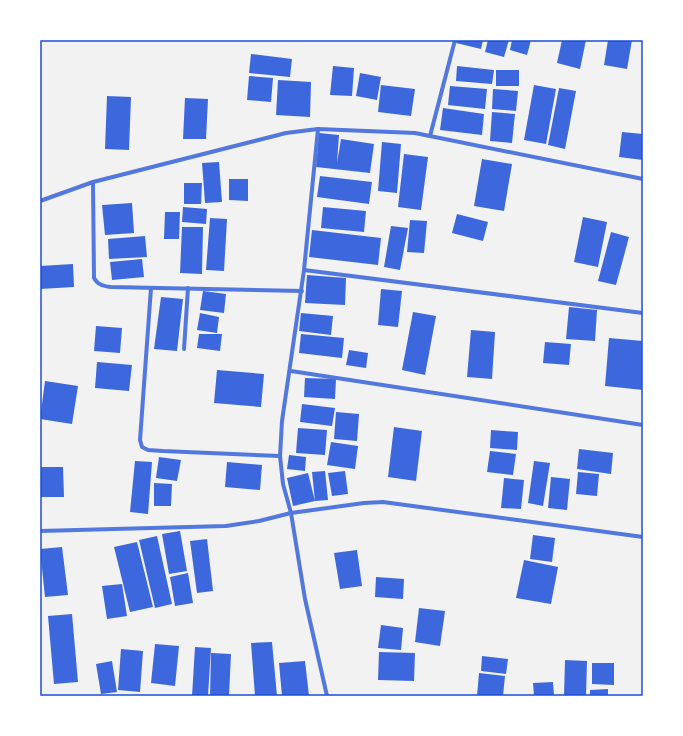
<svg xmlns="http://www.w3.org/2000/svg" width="683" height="736" font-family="'Alegreya Sans',sans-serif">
  <rect width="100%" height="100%" fill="#f2f2f2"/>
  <g fill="#3d67dc">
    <polygon points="457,40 483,40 481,49 456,43"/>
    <polygon points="488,40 509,40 504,57 485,52"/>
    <polygon points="512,40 531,40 527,55 510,50"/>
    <polygon points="562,40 586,40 580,69 557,63"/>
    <polygon points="608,40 632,40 627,69 604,65"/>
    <polygon points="251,54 292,59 290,77 249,73"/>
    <polygon points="333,66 354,68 352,96 330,95"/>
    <polygon points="457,66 494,70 492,84 456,81"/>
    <rect x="496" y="70" width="23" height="16"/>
    <polygon points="360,73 381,77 377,100 356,96"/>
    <polygon points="249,76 273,78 271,102 247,100"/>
    <polygon points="278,80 311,82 310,117 276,115"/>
    <polygon points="381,85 415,89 411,116 378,112"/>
    <polygon points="534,85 556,89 546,144 524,140"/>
    <polygon points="450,86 487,89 485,109 448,105"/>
    <polygon points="559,88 576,91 565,149 548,145"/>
    <polygon points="493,89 518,91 516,111 492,109"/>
    <polygon points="107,96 131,97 129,150 105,149"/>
    <polygon points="185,98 208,99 206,139 183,139"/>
    <polygon points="443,108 484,114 482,135 440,130"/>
    <polygon points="492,112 515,114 512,143 490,141"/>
    <polygon points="622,132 643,134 643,160 619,157"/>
    <polygon points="319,133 339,135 337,163 341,139 374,144 370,173 316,167"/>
    <polygon points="382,142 401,144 397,193 378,191"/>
    <polygon points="404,154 428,157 421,210 398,207"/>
    <polygon points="482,159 512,164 504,211 474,206"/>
    <polygon points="219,162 222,202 205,203 202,163"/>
    <polygon points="320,176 372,182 369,204 317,197"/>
    <polygon points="229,179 248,179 248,201 229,200"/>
    <polygon points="184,183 202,183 201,204 184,204"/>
    <polygon points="132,203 134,233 105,235 102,205"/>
    <polygon points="183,207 207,209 206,224 182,222"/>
    <polygon points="323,207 366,211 364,232 321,228"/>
    <polygon points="165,212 180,212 179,239 164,239"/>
    <polygon points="457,214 488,222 483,241 452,233"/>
    <polygon points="583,217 607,222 598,267 574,262"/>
    <polygon points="210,218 227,219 224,271 206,270"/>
    <polygon points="410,220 427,221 424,253 407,252"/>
    <polygon points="391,226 408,228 400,270 384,267"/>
    <polygon points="182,227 203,227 202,274 180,273"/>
    <polygon points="312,230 381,238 378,265 309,257"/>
    <polygon points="611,232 629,237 616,285 598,281"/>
    <polygon points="145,236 147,257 109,259 108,239"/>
    <polygon points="142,259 144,277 112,280 110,262"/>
    <polygon points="73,264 74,287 40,289 40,266"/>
    <polygon points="307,275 346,278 345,305 305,303"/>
    <polygon points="381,289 402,291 398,327 378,325"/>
    <polygon points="203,291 226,294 224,313 200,310"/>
    <polygon points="161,297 183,299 177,351 154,349"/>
    <polygon points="569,307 597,310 595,341 566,339"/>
    <polygon points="413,312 436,316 425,375 402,370"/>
    <polygon points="200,313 219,317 217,333 197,330"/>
    <polygon points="301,313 333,316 331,335 299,331"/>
    <polygon points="96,326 122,328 120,353 94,351"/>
    <polygon points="471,330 495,332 492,379 467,377"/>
    <polygon points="199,334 222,334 220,351 197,348"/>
    <polygon points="301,334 344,338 342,358 299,353"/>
    <polygon points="609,338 643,341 643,390 605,386"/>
    <polygon points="545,342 571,344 569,365 543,363"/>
    <polygon points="349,350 368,353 366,368 346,365"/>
    <polygon points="97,362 132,365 129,391 95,388"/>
    <polygon points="217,370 264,374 261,407 214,403"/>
    <polygon points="305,378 336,379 335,399 304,397"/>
    <polygon points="45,381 78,386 72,424 40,419"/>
    <polygon points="302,404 335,408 332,426 300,422"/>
    <polygon points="336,412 359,414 357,441 334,439"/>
    <polygon points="394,427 422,431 416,481 388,477"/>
    <polygon points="298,428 327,430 325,455 296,453"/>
    <polygon points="491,430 518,432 517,450 490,448"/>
    <polygon points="331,442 358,446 355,469 327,465"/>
    <polygon points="579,449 613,453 611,474 577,469"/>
    <polygon points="490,451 516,454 513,475 487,472"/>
    <polygon points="289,455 306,457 305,471 287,469"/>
    <polygon points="159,457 181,460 177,481 156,478"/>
    <polygon points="135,461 152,462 148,514 130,512"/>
    <polygon points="534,461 550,463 543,506 528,503"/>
    <polygon points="227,462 262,465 260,490 225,487"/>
    <polygon points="40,467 63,467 64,497 40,497"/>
    <polygon points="325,471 328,500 315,501 293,506 287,478 308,473 315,501 312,472"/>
    <polygon points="345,471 348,494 332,496 328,473"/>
    <polygon points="578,472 599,474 597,496 576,494"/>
    <polygon points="551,477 570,479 567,510 548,508"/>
    <polygon points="504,478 524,480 521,509 501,508"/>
    <polygon points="154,483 172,484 171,506 154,506"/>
    <polygon points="180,531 187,571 169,574 162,534"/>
    <polygon points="533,535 555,538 552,562 530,559"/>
    <polygon points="157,536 172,604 155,608 139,540"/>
    <polygon points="207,539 213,591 197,593 190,541"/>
    <polygon points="137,542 153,607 130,612 114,547"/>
    <polygon points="62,547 68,595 45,597 40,549"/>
    <polygon points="357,550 362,586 340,589 334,553"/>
    <polygon points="524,560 558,567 551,604 516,598"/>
    <polygon points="188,573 193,603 175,606 170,577"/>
    <polygon points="376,577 404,579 403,599 375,597"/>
    <polygon points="122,584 127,616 107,619 102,586"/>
    <polygon points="419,608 445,611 440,646 415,642"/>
    <polygon points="72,614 78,682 54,684 48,616"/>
    <polygon points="381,625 403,628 401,650 378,648"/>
    <polygon points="272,642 277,696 255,696 251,643"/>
    <polygon points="155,644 179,646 175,686 151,683"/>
    <polygon points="195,647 211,648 208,696 192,696"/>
    <polygon points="121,649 143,651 140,692 118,690"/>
    <polygon points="379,652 415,653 414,681 378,680"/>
    <polygon points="211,653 231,654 229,696 210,696"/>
    <polygon points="482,656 508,659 506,674 481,671"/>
    <polygon points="565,660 587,661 586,696 564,696"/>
    <polygon points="112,661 117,692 101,694 96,664"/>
    <polygon points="305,661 309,696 282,696 279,663"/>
    <polygon points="592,663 614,663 614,685 592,684"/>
    <polygon points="479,673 505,676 503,696 477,696"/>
    <polygon points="553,682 554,696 534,696 533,683"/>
    <polygon points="608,689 608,696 590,696 590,690"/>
  </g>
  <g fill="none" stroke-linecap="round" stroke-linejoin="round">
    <g stroke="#5277de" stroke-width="4">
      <polyline points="318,129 304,270 282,421 280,456 283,484 291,513 305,599 327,696"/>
      <polyline points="430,136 455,40"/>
      <path d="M 93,182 L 94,278 C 98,285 103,286 111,287 L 302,291"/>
      <polyline points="40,201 93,182 286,133 318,129 415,133 643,179"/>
      <polyline points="304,270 643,313"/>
      <polyline points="151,288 140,440 142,447 148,450 163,451 280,456"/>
      <polyline points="184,349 188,288"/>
      <polyline points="291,371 643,425"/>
      <polyline points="40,531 226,526 259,521 291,513 364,503 383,502 643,537"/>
    </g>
  </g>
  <rect width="683" height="736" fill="none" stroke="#ffffff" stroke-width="82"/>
  <rect x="41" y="41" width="601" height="654" fill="none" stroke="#1d4ed8" stroke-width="1.5"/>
</svg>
